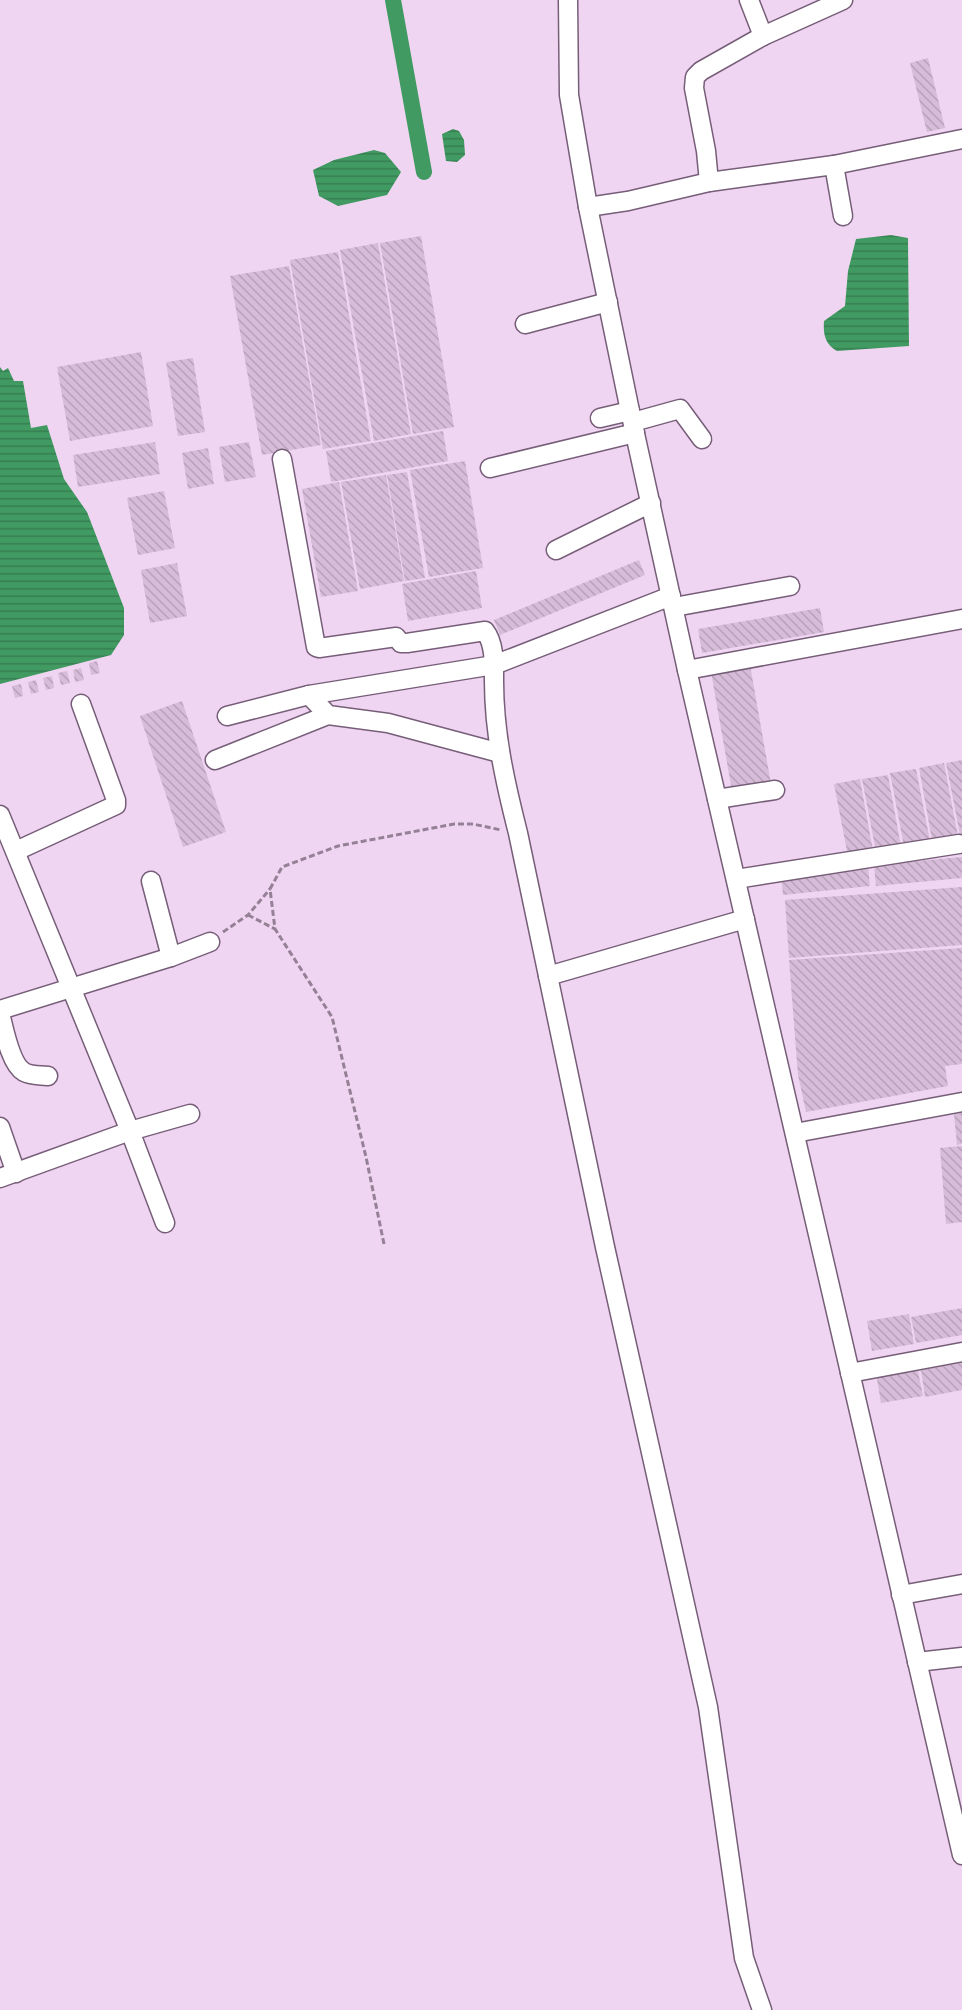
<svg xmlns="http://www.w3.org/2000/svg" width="962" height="2010" font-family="Manrope,sans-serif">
  <defs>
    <pattern id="water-rules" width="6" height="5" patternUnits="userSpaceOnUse" patternTransform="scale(1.5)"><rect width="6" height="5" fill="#419a61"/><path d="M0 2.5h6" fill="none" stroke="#377e51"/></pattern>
    <pattern id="building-back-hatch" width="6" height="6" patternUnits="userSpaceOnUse" patternTransform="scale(1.5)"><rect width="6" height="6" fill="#d6bcd8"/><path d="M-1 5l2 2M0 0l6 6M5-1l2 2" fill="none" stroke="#b8a2ba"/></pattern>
  </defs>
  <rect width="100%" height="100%" fill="#f0d5f2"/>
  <g fill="url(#water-rules)">
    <polygon points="453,129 459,131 464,140 465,155 457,162 446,161 442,134"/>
    <polygon points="374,150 385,153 401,172 387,195 338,206 319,196 313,170 334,160"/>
    <path d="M 891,235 L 908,238 L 909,346 L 837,351 C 825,344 823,334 824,321 L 845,306 L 848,271 L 856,239 Z"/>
    <polygon points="0,367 3,371 8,368 14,381 23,381 31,428 47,425 64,479 87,512 124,608 124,635 111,655 0,684"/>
  </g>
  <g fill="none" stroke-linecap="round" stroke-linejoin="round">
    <polyline stroke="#419a61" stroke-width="16" points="393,0 424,172"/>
  </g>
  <g fill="url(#building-back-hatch)">
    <polygon points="928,58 945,128 927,132 910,63"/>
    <polygon points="421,236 454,427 413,434 380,243"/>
    <polygon points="378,243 411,434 374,441 340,250"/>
    <polygon points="338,252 371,441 323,449 290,260"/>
    <polygon points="289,266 321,445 262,455 230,276"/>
    <polygon points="141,352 153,426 70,441 57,367"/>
    <polygon points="193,358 205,432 178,436 166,362"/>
    <polygon points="443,431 448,461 331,482 326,451"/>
    <polygon points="155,442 160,474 78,487 73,455"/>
    <polygon points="249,442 256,477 225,482 219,447"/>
    <polygon points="208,448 214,484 188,489 182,453"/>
    <polygon points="465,461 483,568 429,577 410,470"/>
    <polygon points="407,472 425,578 405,581 387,475"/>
    <polygon points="386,475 404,581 360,589 341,482"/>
    <polygon points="339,482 358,591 321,597 302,489"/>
    <polygon points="164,491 175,548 138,555 127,498"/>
    <polygon points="639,560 645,575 500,635 494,620"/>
    <polygon points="177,563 187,616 150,623 141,570"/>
    <polygon points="476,571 482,608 408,621 402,584"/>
    <polygon points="820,608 824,632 702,653 698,629"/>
    <polygon points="97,661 100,673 91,675 89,663"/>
    <polygon points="750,665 771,784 732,791 711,672"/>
    <polygon points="81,668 84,680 75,682 73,670"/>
    <polygon points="67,671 70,683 61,685 58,673"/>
    <polygon points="52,676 54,688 46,690 43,678"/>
    <polygon points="36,680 39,692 31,694 28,682"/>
    <polygon points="21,684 23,696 15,698 12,686"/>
    <polygon points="182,701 226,832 183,847 140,716"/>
    <polygon points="962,760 962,840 961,840 946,763"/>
    <polygon points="944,763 958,836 932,840 919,768"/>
    <polygon points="916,769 930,841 904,846 890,773"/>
    <polygon points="888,775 901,847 876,852 862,779"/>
    <polygon points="860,779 873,851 848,856 834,784"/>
    <polygon points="962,857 962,878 876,886 874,865"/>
    <polygon points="868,866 870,886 783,895 781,874"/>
    <polygon points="962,887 962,945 789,958 785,900"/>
    <polygon points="962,948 962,1064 945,1066 948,1086 806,1112 798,1075 789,960"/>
    <polygon points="962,1113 962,1144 957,1145 954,1114"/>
    <polygon points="962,1146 962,1222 946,1224 940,1148"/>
    <polygon points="962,1308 962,1335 916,1343 911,1317"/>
    <polygon points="909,1314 914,1344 872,1351 867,1321"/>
    <polygon points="962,1363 962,1390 925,1397 921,1370"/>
    <polygon points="917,1366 923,1396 881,1403 876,1373"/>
  </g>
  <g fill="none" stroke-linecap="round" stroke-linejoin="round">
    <defs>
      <g id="minor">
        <polyline points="568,0 569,95 588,207 630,411 687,670 962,1855"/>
        <polyline points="749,0 763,36"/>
        <polyline points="834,165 843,216"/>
        <polyline points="709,182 706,151 694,88 695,77 701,71 763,36 843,0"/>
        <polyline points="588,207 628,201 709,182 834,165 962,139"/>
        <polyline points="525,324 608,302"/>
        <polyline points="600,418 630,411"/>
        <polyline points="633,422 680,409 702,439"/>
        <path d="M 282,459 L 316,647 L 319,648 L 396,637 L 401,643 L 407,643 L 485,631 C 495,644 494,665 494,681 C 494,733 505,782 518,833 L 605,1247 L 708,1707 L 744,1958 L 762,2010"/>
        <polyline points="490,468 635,433"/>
        <polyline points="556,550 651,503"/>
        <polyline points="674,607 790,586"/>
        <polyline points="687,670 962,619"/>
        <polyline points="309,695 328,715 388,723 500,753"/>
        <polyline points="227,716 309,695 494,665 671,596"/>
        <polyline points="215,760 328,715"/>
        <polyline points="717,799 775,790"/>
        <polyline points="0,815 130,1131 165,1223"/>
        <polyline points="16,851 116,805 116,800 81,704"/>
        <polyline points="736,879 959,844"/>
        <polyline points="151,881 171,957"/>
        <polyline points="548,976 745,919"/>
        <polyline points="0,1010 171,957 210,942"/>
        <path d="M 0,1013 C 4,1028 10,1064 24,1072 C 31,1076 40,1075 48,1076"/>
        <polyline points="0,1127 16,1173"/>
        <polyline points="795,1133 962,1102"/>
        <polyline points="0,1178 130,1131 190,1114"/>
        <polyline points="850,1373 962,1352"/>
        <polyline points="901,1595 962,1584"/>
        <polyline points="917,1662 962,1657"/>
      </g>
    </defs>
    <use href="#minor" stroke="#765e78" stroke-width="21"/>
    <g stroke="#948195" stroke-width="3" stroke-dasharray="6 3" stroke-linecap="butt">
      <polyline points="248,915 275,929"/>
      <polyline points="223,932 248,915 270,889"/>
      <polyline points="384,1244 366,1157 332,1017 275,929 270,889 282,867 338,846 454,824 473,824 501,830"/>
    </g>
    <use href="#minor" stroke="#fff" stroke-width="18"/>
  </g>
</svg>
